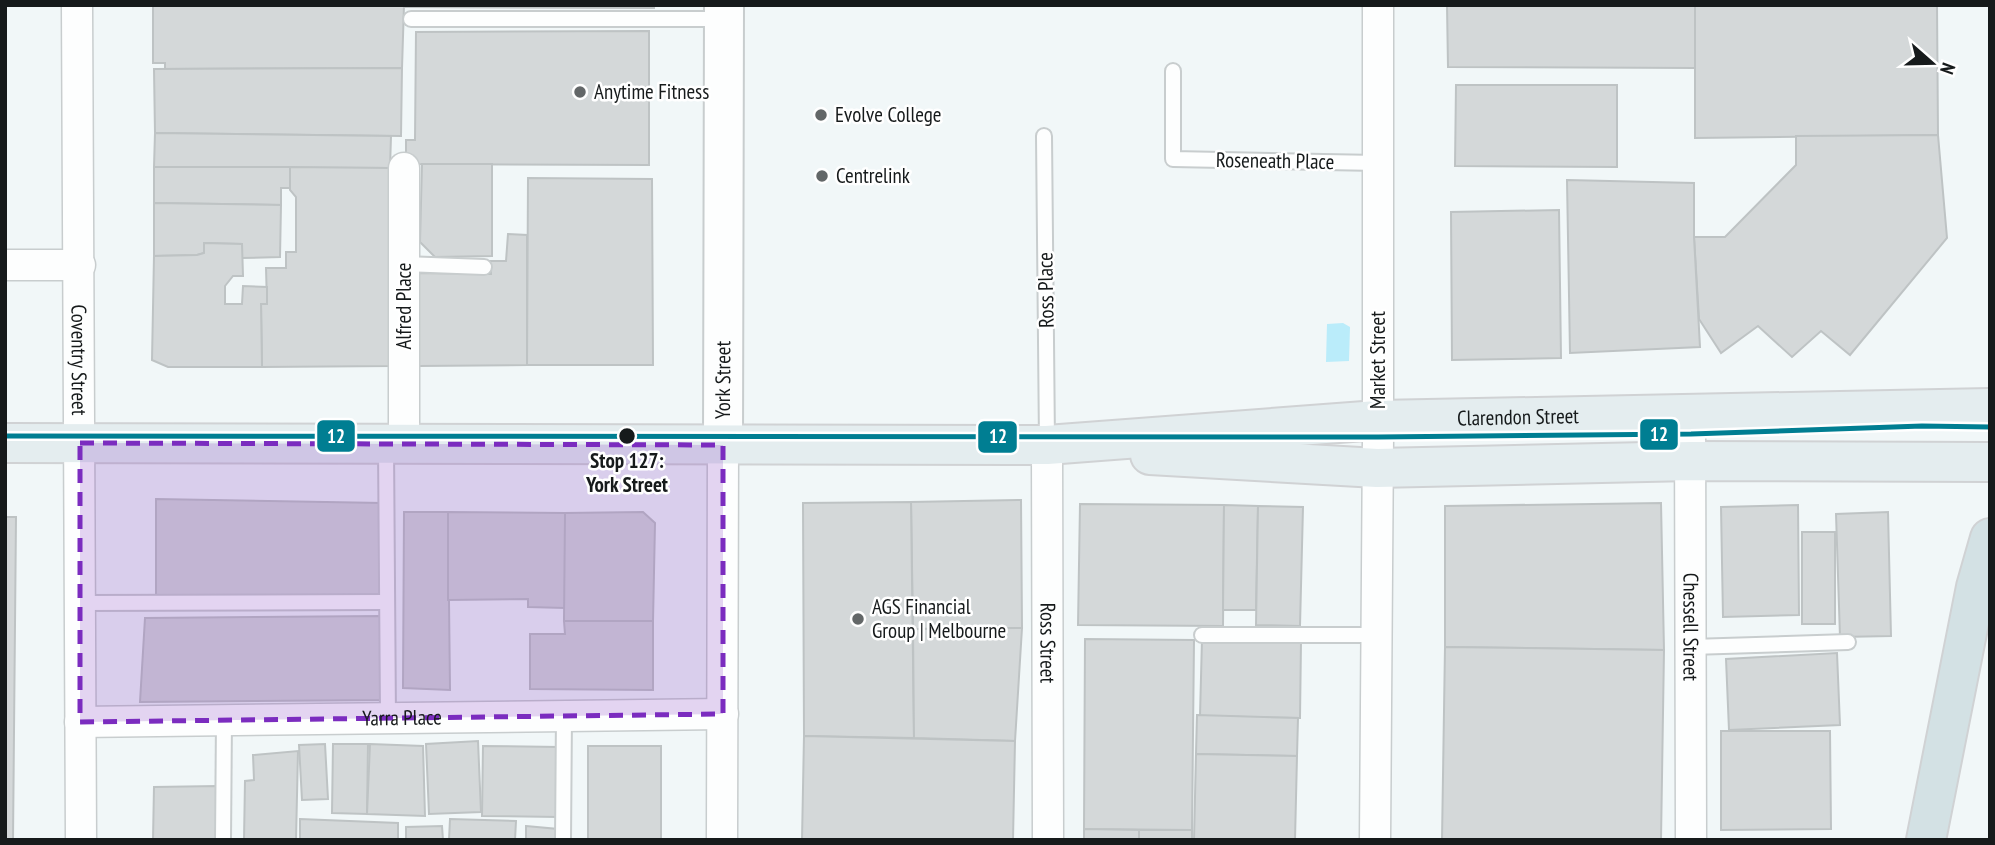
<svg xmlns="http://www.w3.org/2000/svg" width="1995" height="845" font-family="'PT Sans Narrow',sans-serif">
  <rect width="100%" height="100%" fill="#f1f7f8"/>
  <polygon fill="#baecfa" points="1343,323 1350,327 1349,361 1326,362 1327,324"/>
  <g fill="#d4d8d9" stroke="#bec3c4" stroke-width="2">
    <polygon points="153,5 404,5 402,68 165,69 165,63 153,63"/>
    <polygon points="404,5 654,5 654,8 404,7"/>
    <polygon points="1447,5 1695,5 1695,68 1448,67"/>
    <polygon points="1695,5 1937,5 1938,135 1695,138"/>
    <polygon points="649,31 649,165 406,164 406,140 415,140 416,32"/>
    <polygon points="402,68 401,136 155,133 154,69"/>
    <polygon points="1456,85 1617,85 1617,167 1455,166"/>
    <polygon points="155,133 391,136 390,168 154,167"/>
    <polygon points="1938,135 1947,238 1850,355 1821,331 1792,357 1758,326 1721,353 1699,319 1694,237 1725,237 1796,165 1796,136"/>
    <polygon points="422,164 492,164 492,256 435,257 420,242"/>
    <polygon points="154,167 290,167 290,188 281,188 281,205 154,203"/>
    <polygon points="290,167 390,168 391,366 262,367 261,304 267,304 266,268 286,268 286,252 296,252 296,197 290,190"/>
    <polygon points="528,178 652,179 653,365 527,365"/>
    <polygon points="1567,180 1694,183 1694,237 1700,347 1570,353"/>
    <polygon points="154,203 281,205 280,257 242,258 242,244 204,243 204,253 197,255 154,256"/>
    <polygon points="1559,210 1561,358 1452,360 1451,212"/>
    <polygon points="508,234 527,235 527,365 419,366 419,273 491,274 490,261 506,261"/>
    <polygon points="204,243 242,244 243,276 233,276 225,286 225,304 242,304 243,286 267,287 267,304 261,304 262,367 168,367 152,360 154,256 197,255 204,253"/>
    <polygon points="156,499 382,503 382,597 156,599"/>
    <polygon points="1021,500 1022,628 913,629 911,502"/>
    <polygon points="911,502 914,738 804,736 803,503"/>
    <polygon points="1661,503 1664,650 1445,647 1445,506"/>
    <polygon points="1080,504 1224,505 1223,626 1078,625"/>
    <polygon points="1224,505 1258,506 1256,610 1223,610"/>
    <polygon points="1798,505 1799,615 1723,617 1721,507"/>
    <polygon points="1258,506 1303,507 1300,626 1256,625"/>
    <polygon points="404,512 448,512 450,690 403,688"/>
    <polygon points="448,512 565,513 565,608 528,607 528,599 448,600"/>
    <polygon points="643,512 655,523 653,621 564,621 565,513"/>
    <polygon points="1888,512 1891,636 1840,637 1836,514"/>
    <polygon points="5,517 16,517 13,840 5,840"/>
    <rect x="1802" y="532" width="33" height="92"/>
    <polygon points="382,616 383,700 140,702 145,618"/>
    <polygon points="564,621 653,621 653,690 530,689 530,634 565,634"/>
    <polygon points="1022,628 1015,741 914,738 913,629"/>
    <polygon points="1085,639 1194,640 1192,830 1084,829"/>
    <polygon points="1202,639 1301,641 1300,718 1200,716"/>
    <polygon points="1445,647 1664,650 1661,840 1442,840"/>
    <polygon points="1837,653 1840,725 1729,730 1726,659"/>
    <polygon points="1197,715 1298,718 1297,756 1196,754"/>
    <polygon points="1721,731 1830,731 1831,829 1721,830"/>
    <polygon points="804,736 1015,741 1013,840 802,840"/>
    <polygon points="478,741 481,812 429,814 426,744"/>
    <polygon points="325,744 328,799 302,800 299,745"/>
    <polygon points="333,744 368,744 367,814 332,813"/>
    <polygon points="370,744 423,746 425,816 367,814"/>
    <polygon points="483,746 559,747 558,817 482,816"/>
    <rect x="588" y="746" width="73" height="94"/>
    <polygon points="298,751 296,840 244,840 245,781 254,780 253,755"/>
    <polygon points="1196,754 1297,756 1295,840 1194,840"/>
    <polygon points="217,786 217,840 153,840 154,787"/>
    <polygon points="300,819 398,823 398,840 300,840"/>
    <polygon points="450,819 516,821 515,840 449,840"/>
    <polygon points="442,826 443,840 406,840 406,827"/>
    <polygon points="526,826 558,829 558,840 526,840"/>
    <polygon points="1084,829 1139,830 1139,840 1084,840"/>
    <rect x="1139" y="830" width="53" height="10"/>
  </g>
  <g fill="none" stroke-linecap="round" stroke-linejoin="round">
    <defs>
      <g id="lane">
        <polyline points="411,19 722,19"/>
        <polyline points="1173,71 1173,159 1378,163"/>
        <polyline points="1044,136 1047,443"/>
        <polyline points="404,264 484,267"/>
        <polyline points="386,446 388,718"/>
        <polyline points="81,603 387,602"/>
        <polyline points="1202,635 1376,635"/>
        <polyline points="1691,647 1848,642"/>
        <polyline points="223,840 224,720"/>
        <polyline points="563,840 564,715"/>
      </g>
      <g id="street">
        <path id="s1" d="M 77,5 L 81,840"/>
        <polyline points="404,168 404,444"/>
        <polyline points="5,265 80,265"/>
        <path id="s2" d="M 1690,413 L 1691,840"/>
        <path id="s3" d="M 1047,445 L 1048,840"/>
        <path id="s4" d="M 80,722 L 723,714"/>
        <polyline points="722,840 723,445"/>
        <polyline points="1375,840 1378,437 1378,5"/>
      </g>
      <g id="secondary">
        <path id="s5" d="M 723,445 L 724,5"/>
      </g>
      <g id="primary">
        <path id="s6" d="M 5,443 L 1047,445 L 1378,420 L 1990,408"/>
        <polyline points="1150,455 1377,468 1691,461 1990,462"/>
      </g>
      <polyline id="highway" points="1926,840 1976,587 1990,538"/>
    </defs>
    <use href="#lane" stroke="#c8cdce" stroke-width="18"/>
    <use href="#street" stroke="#c8cdce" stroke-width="33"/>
    <use href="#secondary" stroke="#c8cdce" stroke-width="42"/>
    <use href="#primary" stroke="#d0d2d4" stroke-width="42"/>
    <use href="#highway" stroke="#d0d2d4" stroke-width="42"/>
    <use href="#lane" stroke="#fdfefe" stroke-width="14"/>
    <use href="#street" stroke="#fdfefe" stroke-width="30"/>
    <use href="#secondary" stroke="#fdfefe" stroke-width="38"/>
    <use href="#primary" stroke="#e4edef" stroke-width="38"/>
    <use href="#highway" stroke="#d3e1e4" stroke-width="38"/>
    <defs>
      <polyline id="tram-1" points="5,436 1378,437 1691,434 1922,426 1990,427"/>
    </defs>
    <use href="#tram-1" stroke="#fff" stroke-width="10"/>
    <use href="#tram-1" stroke="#007e92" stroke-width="5"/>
  </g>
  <path fill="#7b2cbf" fill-opacity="0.2" stroke="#7b2cbf" stroke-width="5" stroke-dasharray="14 9" stroke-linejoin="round" d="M 80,443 L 723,445 L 723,714 L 80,722 Z"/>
  <g fill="#636768" stroke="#fff" stroke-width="2.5">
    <circle cx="580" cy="92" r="7"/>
    <circle cx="821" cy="115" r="7"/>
    <circle cx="822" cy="176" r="7"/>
    <circle cx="858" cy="619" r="7"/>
  </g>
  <circle fill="#161a1b" stroke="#fff" stroke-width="2.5" cx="627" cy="436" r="9"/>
  <g text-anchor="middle" stroke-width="5" stroke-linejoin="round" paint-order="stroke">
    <g font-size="21" fill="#161a1b" stroke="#fff" text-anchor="start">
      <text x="594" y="99">Anytime Fitness</text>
      <text x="835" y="122">Evolve College</text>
      <text x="836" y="183">Centrelink</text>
      <text x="872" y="614">AGS Financial<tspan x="872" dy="24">Group | Melbourne</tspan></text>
    </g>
    <g font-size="21" fill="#161a1b" stroke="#fff">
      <text transform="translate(1275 161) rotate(1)" y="7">Roseneath Place</text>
      <text transform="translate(1046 290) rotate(-91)" y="7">Ross Place</text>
      <text transform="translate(404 306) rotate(-90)" y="7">Alfred Place</text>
      <text dy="7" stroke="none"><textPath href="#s1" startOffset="355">Coventry Street</textPath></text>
      <text transform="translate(1378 360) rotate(-90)" y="7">Market Street</text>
      <text dy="7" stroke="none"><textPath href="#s5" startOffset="65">York Street</textPath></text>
      <text dy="7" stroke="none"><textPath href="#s6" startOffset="1514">Clarendon Street</textPath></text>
      <text dy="7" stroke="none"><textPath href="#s2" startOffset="214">Chessell Street</textPath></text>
      <text dy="7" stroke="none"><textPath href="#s3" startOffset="198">Ross Street</textPath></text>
      <text dy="7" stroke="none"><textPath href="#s4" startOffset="322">Yarra Place</textPath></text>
    </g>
    <g font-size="21" font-weight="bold" fill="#161a1b" stroke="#fff">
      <text x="627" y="468">Stop 127:<tspan x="627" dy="24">York Street</tspan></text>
    </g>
  </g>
  <g stroke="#fff" stroke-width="2.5">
    <rect x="1639" y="418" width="40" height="33" rx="7" fill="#007e92"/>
    <rect x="316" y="419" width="40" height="34" rx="7" fill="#007e92"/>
    <rect x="977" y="420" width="41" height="34" rx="7" fill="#007e92"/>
  </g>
  <g font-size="19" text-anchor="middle" font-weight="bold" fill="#fff">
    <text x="1659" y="441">12</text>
    <text x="336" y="443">12</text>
    <text x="998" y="443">12</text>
  </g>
  <rect width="1995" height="845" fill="none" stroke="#161a1b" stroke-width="14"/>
  <g transform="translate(1932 63) rotate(110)" stroke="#ffffff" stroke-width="5" paint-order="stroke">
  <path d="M0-5L12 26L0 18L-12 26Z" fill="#161a1b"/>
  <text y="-10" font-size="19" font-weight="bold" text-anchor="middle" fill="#161a1b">N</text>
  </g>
</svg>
